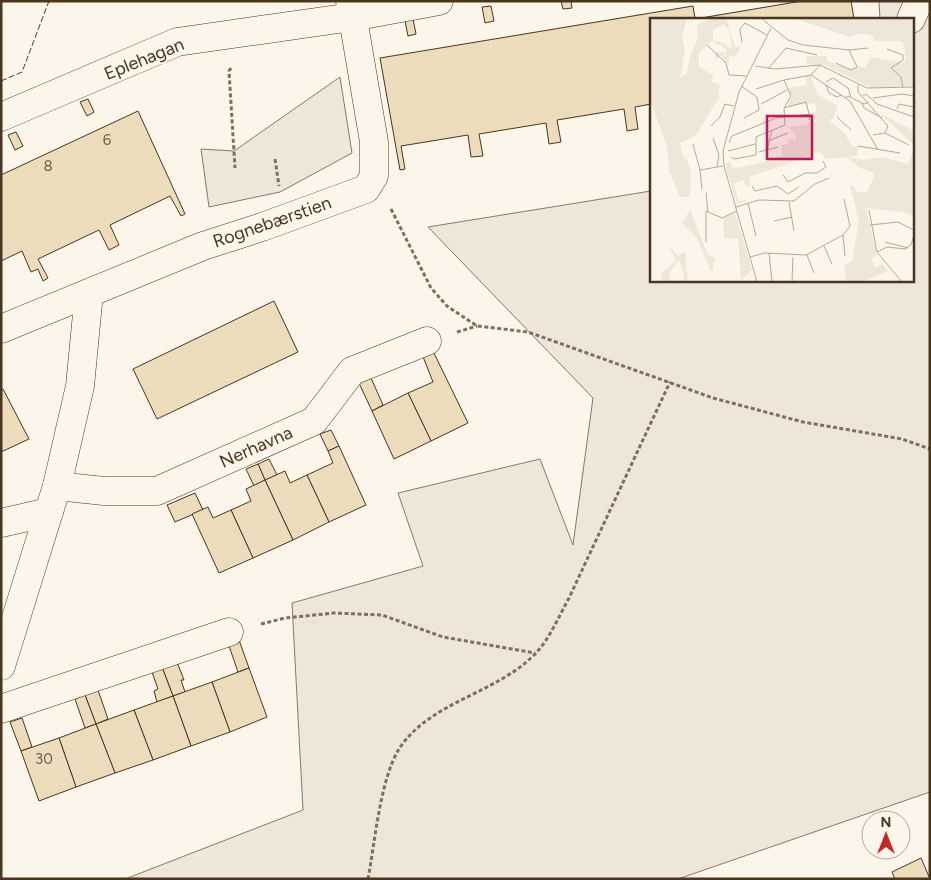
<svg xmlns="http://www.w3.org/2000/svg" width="931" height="880" font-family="Figtree,sans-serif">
  <rect width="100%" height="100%" fill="#fbf6e9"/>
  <polygon fill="#ede6d9" stroke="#887966" points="879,1 930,1 930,792 678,879 125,879 303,810 292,603 423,566 398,493 540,459 573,545 593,398 428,227 651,191 651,280 912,280 912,19 880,19"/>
  <polygon fill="#ede7d9" stroke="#887966" points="340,77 352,153 280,192 209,207 201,149 234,151"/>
  <g fill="#ecdcbc" stroke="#4a3520">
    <polygon points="561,1 571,1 572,8 563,9"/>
    <polygon points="802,1 851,1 854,19 651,19 651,104 635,107 638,129 627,131 624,109 557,120 561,142 549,144 546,123 479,134 483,156 471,157 468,135 401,146 405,169 400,170 380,58 693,6 695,19"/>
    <polygon points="491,6 494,21 485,23 482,7"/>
    <polygon points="413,19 416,34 408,36 405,21"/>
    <polygon points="88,99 94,112 87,116 80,102"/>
    <polygon points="138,111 185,214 181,216 170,196 110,225 119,245 109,250 99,230 38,259 48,278 43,281 38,269 31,272 22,251 1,261 1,175"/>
    <polygon points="16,132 23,146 15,150 8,135"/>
    <polygon points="274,301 298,352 157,419 133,369"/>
    <polygon points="432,349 468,423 431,441 408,393 433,382 422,354"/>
    <polygon points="371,378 383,405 372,411 359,383"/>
    <polygon points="1,389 3,389 29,439 1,452"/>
    <polygon points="408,393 431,441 394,459 372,411"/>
    <polygon points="331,430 339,446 328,451 320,434"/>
    <polygon points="339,446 366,505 329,522 307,475 333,463 328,451"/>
    <polygon points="269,459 277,475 265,480 258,464"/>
    <polygon points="258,464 265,480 254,486 246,469"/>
    <polygon points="285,471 290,483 307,475 329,522 293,540 265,480"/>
    <polygon points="265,480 293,540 253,558 231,510 251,501 246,489"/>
    <polygon points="195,493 203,510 175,522 167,505"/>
    <polygon points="208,507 213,518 231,510 253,558 219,573 192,514"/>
    <polygon points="239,640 249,668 238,672 228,643"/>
    <polygon points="177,662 184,680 181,680 185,692 173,696 162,667"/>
    <polygon points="162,667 173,696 157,702 154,691 158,689 152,672"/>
    <polygon points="249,668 267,717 230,732 212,682"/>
    <polygon points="212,682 230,732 191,746 173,696"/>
    <polygon points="98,690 108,719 96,724 85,695"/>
    <polygon points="85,695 96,724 85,728 75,699"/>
    <polygon points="173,696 191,746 153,760 134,710"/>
    <polygon points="134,710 153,760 115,773 96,724"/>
    <polygon points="22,718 32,747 21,751 10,722"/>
    <polygon points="96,724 115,773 76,787 59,738"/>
    <polygon points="59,738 76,787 39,801 21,751"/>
    <polygon points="921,858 930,879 895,879 892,872"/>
  </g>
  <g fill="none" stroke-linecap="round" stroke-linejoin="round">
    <defs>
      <g id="street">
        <polyline points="911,19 919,1"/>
        <polyline points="1,117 177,42 352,17 439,1"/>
        <polyline points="1,329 203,246 262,227 366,189 374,176 374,142 350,1"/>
        <polyline points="57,486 104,491 157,491 314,421 352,371 427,341"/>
        <polyline points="1,523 49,512"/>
        <polyline points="1,666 57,486 80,386 89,293"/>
        <polyline points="1,709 229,632"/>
      </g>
    </defs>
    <use href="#street" stroke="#4a3520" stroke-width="29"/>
    <g stroke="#7f6f5c" stroke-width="3" stroke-dasharray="4 2.5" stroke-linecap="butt">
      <polyline points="231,68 229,71 235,168"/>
      <polyline points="275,159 279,186"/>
      <polyline points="391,209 431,288 447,306 477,326 528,332 713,398 803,422 902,439 930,449"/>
      <polyline points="457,332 477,326"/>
      <polyline points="261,624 285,618 334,613 382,615 443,637 535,653"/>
      <path d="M 368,879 C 375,842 380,780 399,749 C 430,701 497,694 536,653 C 550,638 559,616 569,598 L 670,382"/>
    </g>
    <use href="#street" stroke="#fbf6e9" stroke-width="28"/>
    <polyline stroke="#4a3520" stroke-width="1" stroke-dasharray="6 2.5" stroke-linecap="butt" points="1,81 22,72 49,1"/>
  </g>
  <g text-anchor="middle" stroke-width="4" stroke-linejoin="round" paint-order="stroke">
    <g font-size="15" fill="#725f47">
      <text x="107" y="145">6</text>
      <text x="48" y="171">8</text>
      <text x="44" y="764">30</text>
    </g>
    <g font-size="18" fill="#4a3520" stroke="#fbf6e9">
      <text transform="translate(144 59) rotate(-22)" y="6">Eplehagan</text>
      <text transform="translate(272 222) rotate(-19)" y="6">Rognebærstien</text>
      <text transform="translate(256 447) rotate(-24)" y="6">Nerhavna</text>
    </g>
  </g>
  <g transform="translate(650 18)">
    <rect width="264" height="264" fill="#fbf6e9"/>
    <path d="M 0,0 L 37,0 L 32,20 L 35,32 L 30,60 L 37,55 L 41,35 L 48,21 L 47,7 L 62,0 L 76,0 L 85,29 L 91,28 L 84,40 L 80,36 L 78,46 L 70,37 L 66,42 L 65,34 L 74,34 L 75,40 L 76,31 L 61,22 L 74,25 L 82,32 L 80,14 L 74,6 L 63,12 L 63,21 L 48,36 L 49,49 L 63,57 L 62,64 L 71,67 L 68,76 L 70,78 L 45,118 L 30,125 L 33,139 L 36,139 L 41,154 L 40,179 L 30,179 L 19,153 L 17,129 L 0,81 ZM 143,0 L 264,0 L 264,68 L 222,70 L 175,47 L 156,46 L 157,38 L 177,38 L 177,43 L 204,52 L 209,48 L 215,50 L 221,39 L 255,45 L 256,38 L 254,26 L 250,23 L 225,23 L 221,17 L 210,15 L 200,19 ZM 155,58 L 161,58 L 167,76 L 188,88 L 183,101 L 179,102 L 195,116 L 202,128 L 208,129 L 207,138 L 176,141 L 170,134 L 99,159 L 100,166 L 96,169 L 94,162 L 84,165 L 88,183 L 100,181 L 87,186 L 75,146 L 80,143 L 83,151 L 118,143 L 132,137 L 131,127 L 138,126 L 137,122 L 143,120 L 145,123 L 146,118 L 138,109 L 160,106 L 159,95 L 167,94 L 165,85 L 137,88 L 142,79 L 137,70 L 157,67 ZM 229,95 L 264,113 L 264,129 L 262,125 ZM 264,131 L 264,199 L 253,194 L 216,190 L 227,238 L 221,240 L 225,250 L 232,246 L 238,253 L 212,264 L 196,264 L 194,248 L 202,243 L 209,204 L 200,167 L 203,167 L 207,174 L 216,175 L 224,159 L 223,154 L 210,150 L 197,139 L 214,142 L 232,139 L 258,146 ZM 40,192 L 58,237 L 65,240 L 62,255 L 46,219 L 32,205 ZM 83,196 L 87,200 L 102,252 L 91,262 L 88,220 L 74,221 L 73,201 ZM 18,226 L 28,238 L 35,234 L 38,264 L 33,264 L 34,256 L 29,242 L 20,254 L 19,264 L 13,264 L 11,256 L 26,242 Z" fill="#ede6d9"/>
    <path fill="none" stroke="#b4a999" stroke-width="1" d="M 111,0 L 138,22 L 153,27 L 199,32 L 218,30M 92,24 L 90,11 L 95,5 L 117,17M 57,27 L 76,45 L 79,57 L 96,58M 237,31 L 253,37 L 253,42 L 241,50 L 251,59 L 253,70M 186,45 L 201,52 L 207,49 L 199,32M 105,48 L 125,51 L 170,47 L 217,70 L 264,69M 118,51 L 136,30 L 167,37M 161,57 L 200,83 L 228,132M 176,64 L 183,60 L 198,70 L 201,79M 176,67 L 179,75 L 187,79 L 191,77M 208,67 L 208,74 L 238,108 L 235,115 L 223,117M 91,68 L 107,79 L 109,92 L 94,100M 106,71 L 134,62M 213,78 L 216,76 L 227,86 L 264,99M 195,80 L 198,78 L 214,86 L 219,84M 223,80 L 252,76 L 264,78M 212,85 L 214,90 L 232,100M 111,86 L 137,72M 134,90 L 156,84 L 159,96M 247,91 L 249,86 L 264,89M 187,99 L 201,112M 61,108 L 70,99 L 75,86 L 84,88M 235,115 L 259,127M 63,120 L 69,137 L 67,149M 120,122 L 138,115M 79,125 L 82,118 L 126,100 L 161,96 L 159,102M 43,126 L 50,152 L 52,172M 208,128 L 250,135M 78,133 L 105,126M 117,133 L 122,112M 109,134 L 128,129M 81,139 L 84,141 L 106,137 L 106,119 L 135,107 L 134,90 L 141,78 L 134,62 L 161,57 L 170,47M 50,152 L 73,148M 133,157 L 138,164 L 155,155 L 167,155 L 176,149 L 173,143M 102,168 L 105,173 L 127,168 L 138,176 L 149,169M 56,175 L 58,194M 139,184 L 144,213M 98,185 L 106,218M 86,189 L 109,182 L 144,183 L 165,166 L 179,160M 219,192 L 227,234 L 252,264M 124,203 L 142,199M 220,207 L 248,204 L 264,212M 193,217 L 195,238M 56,224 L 56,193 L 72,200 L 87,193M 235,224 L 258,230M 174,228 L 182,246M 227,234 L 237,229 L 255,231 L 261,227 L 264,217M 119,235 L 122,264M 157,237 L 164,255M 100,239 L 115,235 L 156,237 L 193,217 L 200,208 L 194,181M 107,264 L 74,148 L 73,133 L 89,74 L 121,10M 142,264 L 143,239"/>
    <path fill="#c2185b" fill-opacity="0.15" stroke="#c2185b" stroke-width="2.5" d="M 117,98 L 162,98 L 162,141 L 117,141 Z"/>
    <rect width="264" height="264" fill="none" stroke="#4a3520" stroke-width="2.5"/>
  </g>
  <rect width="931" height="880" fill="none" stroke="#4a3520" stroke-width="5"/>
  <g transform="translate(886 835)"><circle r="24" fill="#fbf6e9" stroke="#b4a999"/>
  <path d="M0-4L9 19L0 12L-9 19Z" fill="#c62828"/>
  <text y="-8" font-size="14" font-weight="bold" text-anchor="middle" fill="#4a3520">N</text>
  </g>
</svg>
